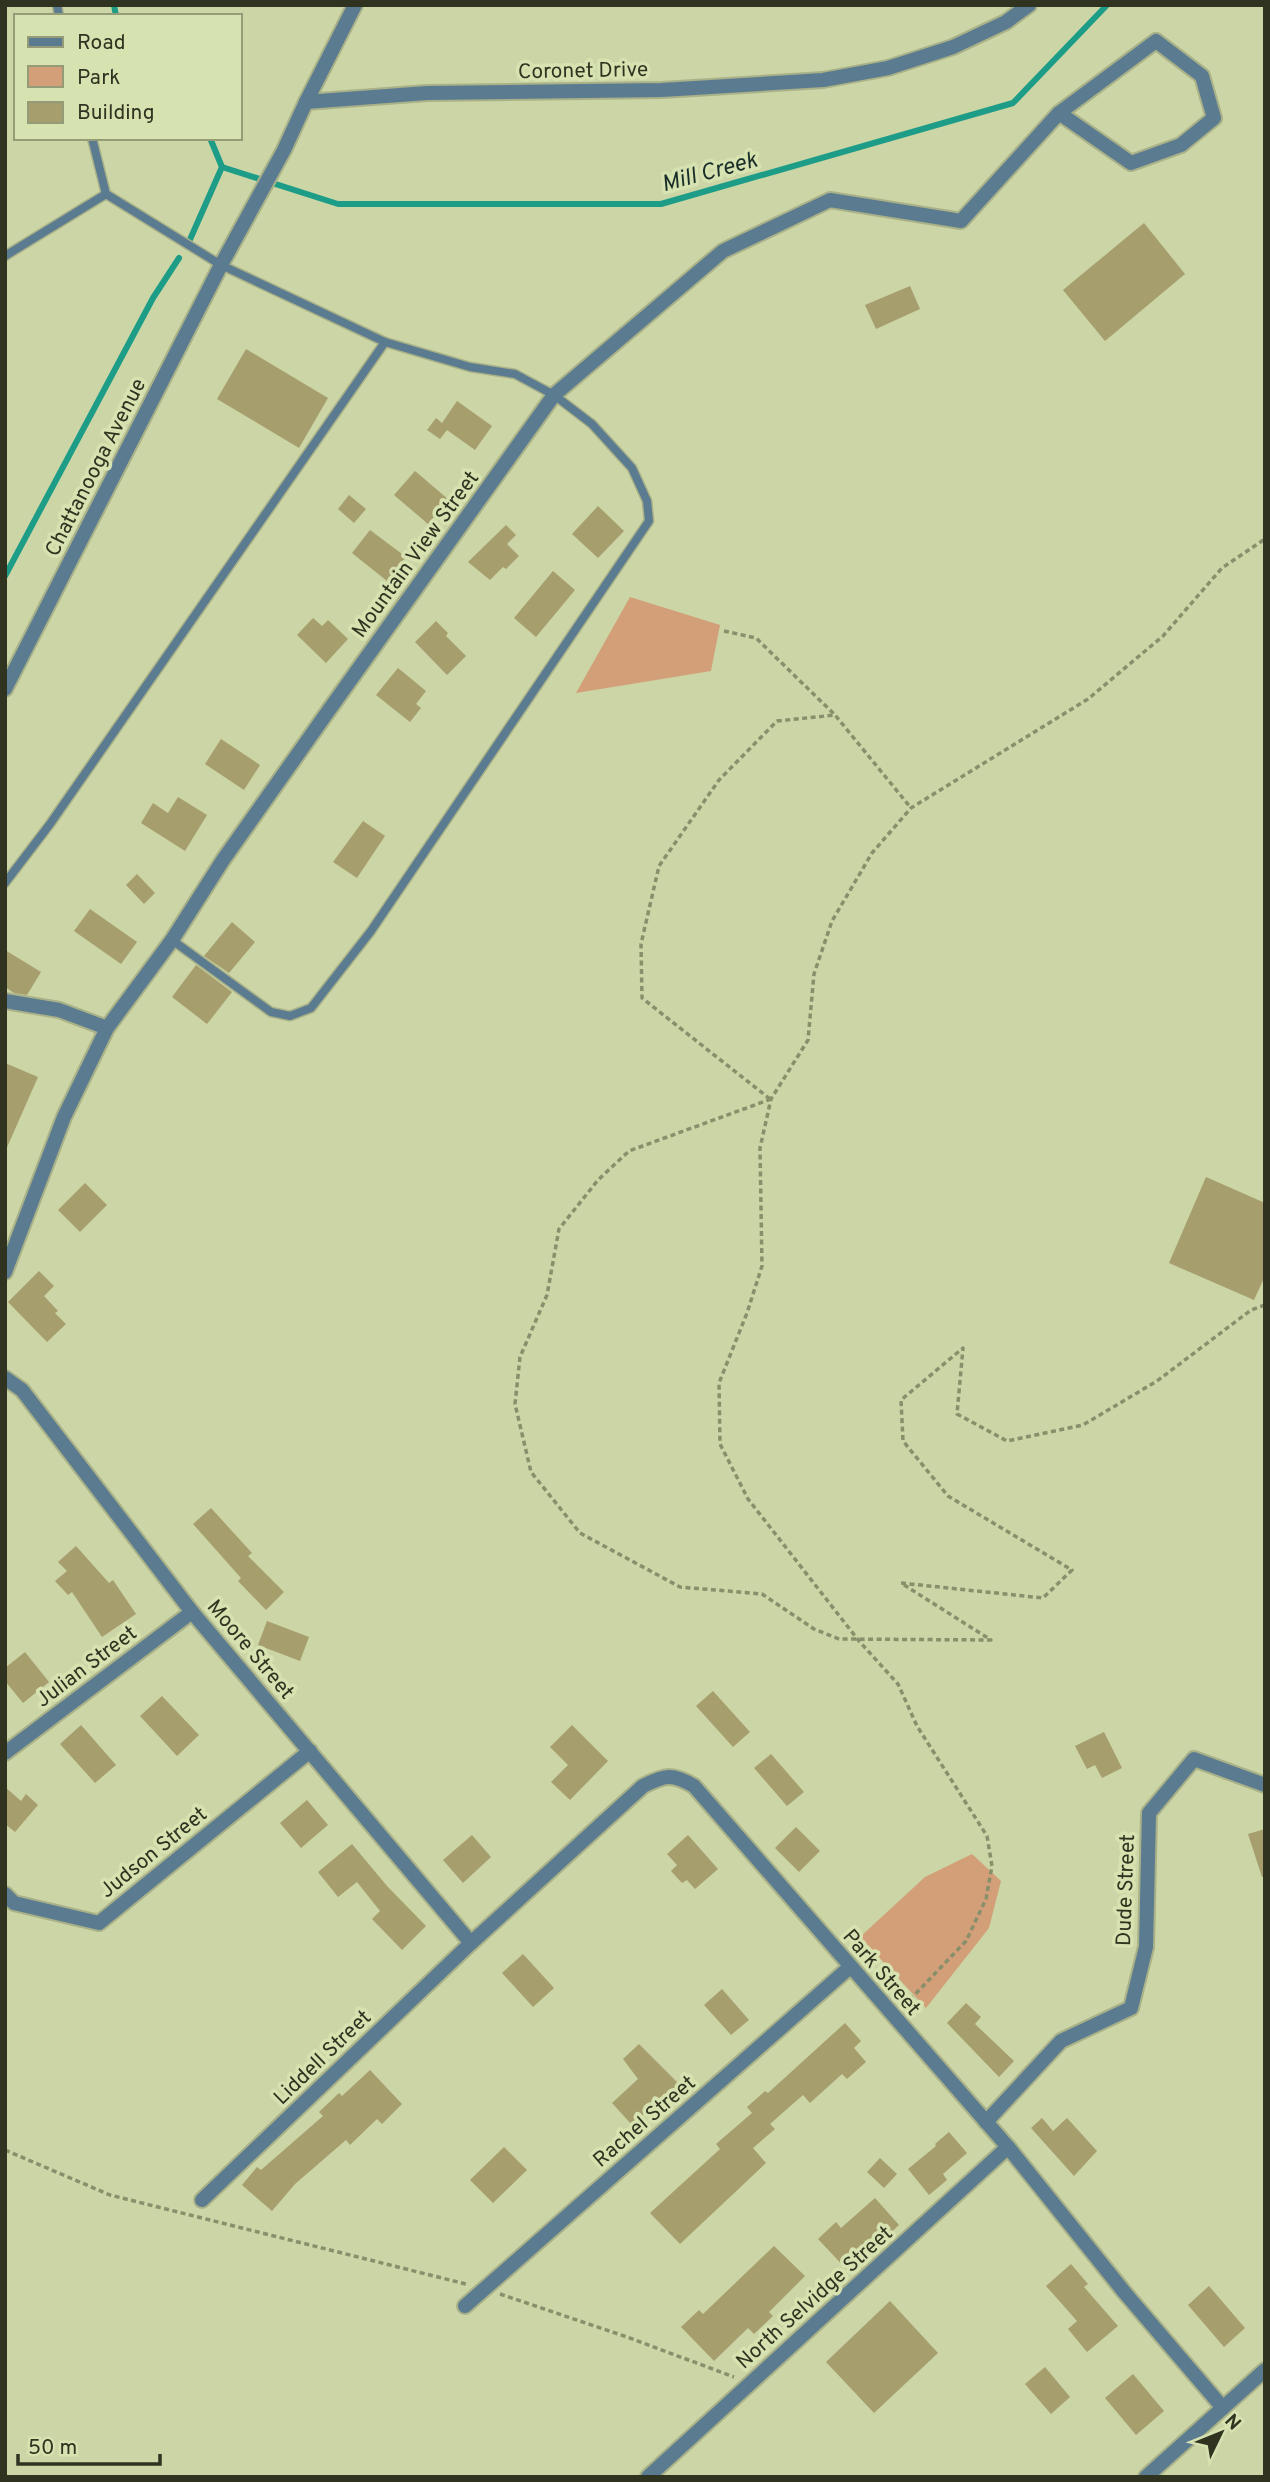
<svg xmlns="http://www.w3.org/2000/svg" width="1270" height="2482" font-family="Overpass,sans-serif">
  <rect width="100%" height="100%" fill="#cbd5a5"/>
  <g fill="#d29f78">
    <polygon points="630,597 720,625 711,671 576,693"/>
    <polygon points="972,1854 1001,1881 989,1928 926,2008 860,1937 925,1877"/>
  </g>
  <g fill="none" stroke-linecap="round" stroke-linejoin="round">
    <g stroke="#1d9d87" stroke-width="6">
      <polyline points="114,5 116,16"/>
      <polyline points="210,138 222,167 338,204 661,204 1013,103 1107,5"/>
      <polyline points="188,244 222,167"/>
      <polyline points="5,576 153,298 179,258"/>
    </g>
  </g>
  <g fill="#a79e6e">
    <polygon points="1144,223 1185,274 1105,341 1063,290"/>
    <polygon points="910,286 920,309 876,329 865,305"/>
    <polygon points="246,349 328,398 299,448 217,399"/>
    <polygon points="457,401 492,426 475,450 447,430 440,439 427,430 436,418 442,423"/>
    <polygon points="415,471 449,500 428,524 394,495"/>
    <polygon points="349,495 366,509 354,523 338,509"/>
    <polygon points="598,506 624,531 598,558 572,534"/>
    <polygon points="506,525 516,535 507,544 519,556 506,569 503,567 490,580 468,562"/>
    <polygon points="370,530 406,557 387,581 352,553"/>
    <polygon points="553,571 575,590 536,637 514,618"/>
    <polygon points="313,618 322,626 328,620 348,639 326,663 297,635"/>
    <polygon points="436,621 448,633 446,636 466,656 447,675 415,642"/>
    <polygon points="398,668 426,691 416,704 421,708 410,722 376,695"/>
    <polygon points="221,739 260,765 244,790 205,764"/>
    <polygon points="178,797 207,815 185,851 141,823 153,803 168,813"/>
    <polygon points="363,821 385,836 357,878 333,862"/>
    <polygon points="137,874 155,893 144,904 126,885"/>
    <polygon points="90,909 137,942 121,964 74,931"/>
    <polygon points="232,922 255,942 229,973 204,956"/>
    <polygon points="5,950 41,972 27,995 14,993 5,987"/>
    <polygon points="196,965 232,992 207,1024 172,997"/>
    <polygon points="5,1063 38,1077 5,1152"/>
    <polygon points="1206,1177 1265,1203 1265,1276 1254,1300 1169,1263"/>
    <polygon points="85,1183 107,1205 80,1232 58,1210"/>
    <polygon points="39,1271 54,1286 44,1296 58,1311 55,1313 66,1324 47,1342 8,1302"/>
    <polygon points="211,1508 252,1553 248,1556 284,1592 266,1610 238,1581 241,1578 193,1524"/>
    <polygon points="76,1546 109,1583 113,1580 136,1614 102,1637 72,1592 68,1595 55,1581 67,1571 58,1562"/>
    <polygon points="267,1621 309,1637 300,1661 258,1645"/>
    <polygon points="25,1652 49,1682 23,1703 5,1681 5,1668"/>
    <polygon points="713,1691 750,1732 733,1747 696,1706"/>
    <polygon points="162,1696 199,1735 177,1756 140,1716"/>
    <polygon points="81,1725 116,1765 95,1783 60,1744"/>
    <polygon points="572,1725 608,1761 570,1800 551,1782 568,1765 550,1747"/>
    <polygon points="1104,1732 1122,1768 1102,1778 1095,1765 1087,1769 1075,1746"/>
    <polygon points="771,1754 804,1792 787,1806 754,1768"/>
    <polygon points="5,1787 21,1801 26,1794 38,1805 15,1832 5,1824"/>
    <polygon points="307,1800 328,1825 301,1848 280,1823"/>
    <polygon points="796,1827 820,1851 799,1872 775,1848"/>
    <polygon points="1265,1829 1265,1876 1262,1877 1248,1834"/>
    <polygon points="472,1835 491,1857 463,1883 443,1860"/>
    <polygon points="688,1835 718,1869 695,1889 687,1880 682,1883 671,1871 677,1865 667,1854"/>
    <polygon points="352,1844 387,1886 426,1926 402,1950 372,1919 380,1911 357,1882 338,1897 318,1872"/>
    <polygon points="523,1954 554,1988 533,2007 502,1973"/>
    <polygon points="722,1989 749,2020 731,2035 704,2005"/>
    <polygon points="966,2003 981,2017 975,2024 1014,2061 999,2077 947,2023"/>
    <polygon points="845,2023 861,2041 854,2048 866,2062 847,2079 842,2074 810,2103 803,2095 770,2124 775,2129 753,2148 766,2163 680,2244 650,2213 720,2149 716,2144 752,2113 747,2107 765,2091 768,2093"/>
    <polygon points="639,2044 683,2088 665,2106 659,2100 632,2125 612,2103 638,2079 623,2059"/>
    <polygon points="370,2070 402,2104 382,2124 377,2119 350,2145 346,2140 295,2184 272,2211 242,2185 257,2167 261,2170 323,2116 319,2112 339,2093 342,2096"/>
    <polygon points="1042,2118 1053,2131 1067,2118 1097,2151 1074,2176 1031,2128"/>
    <polygon points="949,2132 967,2153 943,2174 947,2180 929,2195 908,2169 936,2146 935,2144"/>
    <polygon points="504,2147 527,2170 493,2203 470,2180"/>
    <polygon points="880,2158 897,2174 884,2188 867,2172"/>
    <polygon points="875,2198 899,2225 849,2272 818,2239 836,2222 841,2228"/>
    <polygon points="774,2246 805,2276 769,2312 773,2316 754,2334 748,2328 714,2361 681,2327 699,2310 703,2314"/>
    <polygon points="1071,2264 1088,2284 1084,2287 1118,2326 1087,2352 1068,2329 1077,2321 1046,2286"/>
    <polygon points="1209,2286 1245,2328 1224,2347 1188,2305"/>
    <polygon points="890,2301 938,2353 874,2413 826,2362"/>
    <polygon points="1045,2367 1070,2397 1051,2414 1025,2384"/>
    <polygon points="1133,2374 1164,2411 1136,2435 1105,2398"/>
  </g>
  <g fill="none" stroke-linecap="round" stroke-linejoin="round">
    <defs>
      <g id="lane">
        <polyline points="57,5 59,16"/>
        <polyline points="92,138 106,194 221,265 385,342 470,367 515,374 554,395 592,424 632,468 647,501 649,521 371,931 311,1008 290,1016 271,1012 172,940"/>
        <polyline points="5,256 106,194"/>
        <polyline points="5,883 50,824 385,342"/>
      </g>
      <g id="street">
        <polyline points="306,102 355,5"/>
        <polyline points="5,689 221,265 284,150 306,102 427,93 662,90 823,80 888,68 953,47 1006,22 1029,5"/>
        <polyline points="5,1001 59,1010 107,1028"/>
        <polyline points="5,1272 64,1117 107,1028 172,940 223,860 329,710 554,395 723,251 830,200 961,221 1059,113 1156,41 1202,76 1214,118 1181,145 1131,163 1059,113"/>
        <polyline points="5,1378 22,1390 192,1612 471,1943"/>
        <polyline points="5,1753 192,1612"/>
        <polyline points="5,1894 14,1903 99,1923 310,1751"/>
        <polyline points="986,2122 1061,2041 1131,2008 1146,1947 1149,1813 1194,1759 1265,1785"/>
        <path d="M 202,2200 L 471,1943 L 643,1786 C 665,1775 672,1773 694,1786 L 1008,2147 L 1125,2293 L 1223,2408"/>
        <polyline points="465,2306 850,1967"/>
        <polyline points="648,2477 1008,2147"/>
        <polyline points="1146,2477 1265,2370"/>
      </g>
    </defs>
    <use href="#lane" stroke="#a9b188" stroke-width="11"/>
    <use href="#street" stroke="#a9b188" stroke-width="18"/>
    <g stroke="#888f6b" stroke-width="3.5" stroke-dasharray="5 3.5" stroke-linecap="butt">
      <polyline points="724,631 756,638 834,714"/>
      <polyline points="770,1099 642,998 641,944 659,866 719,780 777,721 835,715 911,808"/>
      <polyline points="771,1099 629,1151 598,1180 559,1229 547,1295 520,1357 515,1404 531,1472 580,1533 680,1587 762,1594 814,1629 839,1639 991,1640 901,1583 1043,1598 1072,1570 948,1496 903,1441 901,1400 963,1348 957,1414 1007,1441 1083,1425 1157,1381 1251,1310 1265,1305"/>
      <polyline points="904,2006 966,1941 986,1899 992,1866 987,1836 917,1726 898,1684 859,1641 748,1499 720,1444 719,1383 747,1313 762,1266 760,1148 771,1099 808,1040 814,974 832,921 872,853 911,808 1088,699 1163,636 1222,568 1265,539"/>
      <polyline points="5,2150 110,2195 466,2284"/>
      <polyline points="500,2294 627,2337 734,2377"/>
    </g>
    <use href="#lane" stroke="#5b7b90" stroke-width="8"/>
    <use href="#street" stroke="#5b7b90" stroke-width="14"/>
  </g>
  <g text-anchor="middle" stroke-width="7" stroke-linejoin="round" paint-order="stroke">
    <g font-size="21" fill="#2f3320" stroke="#d7e2b1">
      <text transform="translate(583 70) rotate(-1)" y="7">Coronet Drive</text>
      <text transform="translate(95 467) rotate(-63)" y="7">Chattanooga Avenue</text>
      <text transform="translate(415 554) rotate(-54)" y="7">Mountain View Street</text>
      <text transform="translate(251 1649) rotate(50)" y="7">Moore Street</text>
      <text transform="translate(86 1666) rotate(-37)" y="7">Julian Street</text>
      <text transform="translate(153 1852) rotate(-39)" y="7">Judson Street</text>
      <text transform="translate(1125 1890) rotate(-88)" y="7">Dude Street</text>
      <text transform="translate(882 1972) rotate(49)" y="7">Park Street</text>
      <text transform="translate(322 2057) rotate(-44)" y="7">Liddell Street</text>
      <text transform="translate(644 2121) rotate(-41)" y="7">Rachel Street</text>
      <text transform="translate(814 2297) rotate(-42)" y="7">North Selvidge Street</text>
    </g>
    <g font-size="23" font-style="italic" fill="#1a2e29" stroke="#d7e2b1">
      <text transform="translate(709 171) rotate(-15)" y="8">Mill Creek</text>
    </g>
  </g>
  <rect width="1270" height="2482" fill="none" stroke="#2f3320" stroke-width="14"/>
  <rect x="14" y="14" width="228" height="126" fill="#d7e2b1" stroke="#949c77" stroke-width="2"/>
  <rect x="28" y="37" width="35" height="10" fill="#5b7b90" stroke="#949c77" stroke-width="2"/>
  <text x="77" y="49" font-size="21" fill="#2f3320">Road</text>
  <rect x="28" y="66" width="35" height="21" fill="#d29f78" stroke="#949c77" stroke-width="2"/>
  <text x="77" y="84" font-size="21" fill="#2f3320">Park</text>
  <rect x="28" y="102" width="35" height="21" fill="#a79e6e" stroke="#949c77" stroke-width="2"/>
  <text x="77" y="119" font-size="21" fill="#2f3320">Building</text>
  <g transform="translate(1221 2433) rotate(47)" stroke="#d7e2b1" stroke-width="5" paint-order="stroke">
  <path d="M0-5L12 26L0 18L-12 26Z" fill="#2f3320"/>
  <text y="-10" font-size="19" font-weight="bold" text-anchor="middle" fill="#2f3320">N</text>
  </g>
  <path d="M18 2454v10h142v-10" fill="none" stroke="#2f3320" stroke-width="3.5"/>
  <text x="28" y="2454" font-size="21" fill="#2f3320" stroke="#d7e2b1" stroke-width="5" paint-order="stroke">50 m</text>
</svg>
